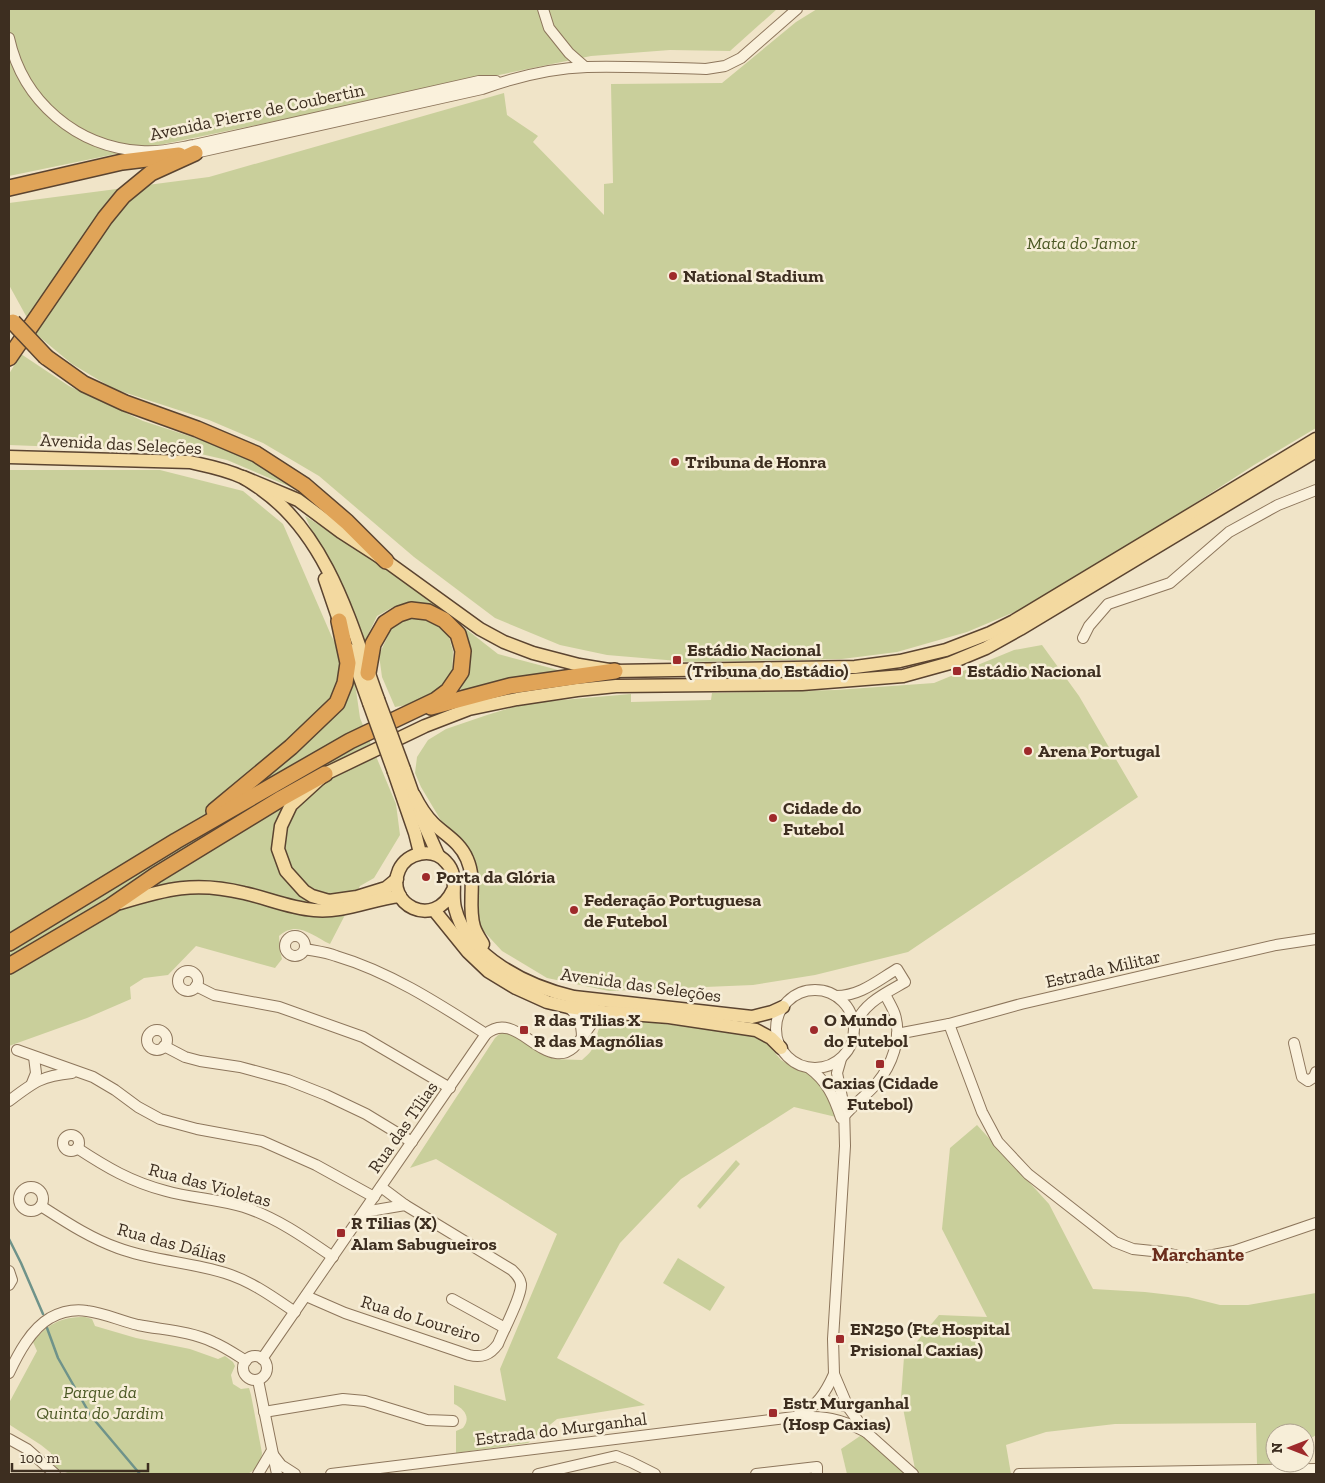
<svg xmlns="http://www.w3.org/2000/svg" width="1325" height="1483" font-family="'Zilla Slab',serif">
  <rect width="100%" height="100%" fill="#f0e4c8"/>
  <g fill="#c9cf9b">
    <polygon points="9,9 777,9 730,51 670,50 591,56 9,176"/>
    <polygon points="817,9 1316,9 1316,428 1254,465 1177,515 1031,605 967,632 897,652 842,659 690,662 607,655 560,645 495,618 414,557 319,476 263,443 209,420 114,389 72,364 36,334 9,285 9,203 209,177 504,93 507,115 538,136 533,142 604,215 604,184 613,183 611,84 722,83 796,22"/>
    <polygon points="21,354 69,386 143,421 223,447 273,472 300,491 227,460 192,452 9,445 9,374"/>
    <path d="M 9,470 L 160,470 L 243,491 L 283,524 L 331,635 L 355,683 L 360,718 L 396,804 L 400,835 L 374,878 L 360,886 L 330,944 C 311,935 297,920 279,936 L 280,951 L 282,959 L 275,968 L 196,946 L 168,975 L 144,978 L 130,987 L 131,999 L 87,1018 L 9,1046 Z"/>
    <polygon points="305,516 389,569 498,654 562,671 459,693 468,672 464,633 420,604 393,607 377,616 364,643"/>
    <path d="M 411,618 L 432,619 L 448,633 L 453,651 L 452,677 C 434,693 420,704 395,707 L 382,677 L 379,655 L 392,627 Z"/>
    <polygon points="1042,645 1079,696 1138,797 908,952 815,975 753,985 609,991 547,978 502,951 477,924 469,897 463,863 446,829 421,787 415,773 417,757 428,740 446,729 487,715 527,703 631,694 631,702 711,700 712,693 836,690 934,683 1014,650"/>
    <path d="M 608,1017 L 761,1036 L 781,1060 L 796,1069 L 811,1074 L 821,1081 L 836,1117 L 794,1107 L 681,1179 L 620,1243 L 557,1358 L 645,1405 L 557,1419 L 528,1443 L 456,1453 L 456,1431 L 463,1428 C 471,1418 465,1409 454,1404 L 454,1385 L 506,1401 L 500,1369 L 557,1234 L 436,1159 L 410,1168 L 495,1038 C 501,1032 504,1031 512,1034 L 553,1059 L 582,1060 C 585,1057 589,1054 591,1051 C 598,1040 596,1025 608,1017 Z"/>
    <polygon points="977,1125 1049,1204 1093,1289 1145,1292 1188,1297 1220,1305 1248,1305 1316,1293 1316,1435 1305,1442 1305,1433 1275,1433 1275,1463 1293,1463 1257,1464 1256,1423 1115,1424 1046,1432 1006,1445 1011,1474 916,1474 901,1398 904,1357 939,1315 987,1317 942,1229 950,1148"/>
    <polygon points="736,1160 740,1164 700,1209 697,1206"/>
    <polygon points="678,1258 725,1287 710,1311 663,1283"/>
    <path d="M 85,1317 L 92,1319 L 95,1326 L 136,1338 L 190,1349 L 218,1359 L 225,1356 L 233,1362 L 235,1366 L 231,1375 L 233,1384 L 241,1389 L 249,1388 L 251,1395 L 262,1453 C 261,1463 257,1470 247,1474 L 70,1474 L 58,1469 L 51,1462 L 51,1453 L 41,1445 L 10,1425 L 9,1426 L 9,1403 L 37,1351 L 33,1342 C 49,1323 61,1317 85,1317 Z"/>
    <polygon points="866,1432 913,1474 847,1474 841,1449"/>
  </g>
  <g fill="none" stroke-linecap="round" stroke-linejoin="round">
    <g stroke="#6f938a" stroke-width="2.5">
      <polyline points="9,1239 21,1263 43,1314"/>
      <polyline points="47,1328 58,1358 91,1416 140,1474"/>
    </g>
    <defs>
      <g id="minor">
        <polyline points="543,9 549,28 569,53 585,67"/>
        <path d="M 9,38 C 23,102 77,147 141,151 C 159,153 177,148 194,145 L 479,81 L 496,81"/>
        <path d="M 195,153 L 482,89 C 513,78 553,68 587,67 C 626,66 666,68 706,69 L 725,66 L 741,58 L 797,9"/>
        <polyline points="1083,638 1089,626 1108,604 1170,583 1229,532 1278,505 1316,490"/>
        <circle cx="295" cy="946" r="10"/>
        <path d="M 305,949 C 315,951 326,952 336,956 C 390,972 439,1004 486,1034"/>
        <circle cx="188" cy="981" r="10"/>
        <polyline points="196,986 214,995 279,1007 363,1037 450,1088"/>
        <circle cx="815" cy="1029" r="39"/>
        <path d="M 836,996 C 860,996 877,981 897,969 L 905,982 C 884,994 863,1003 854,1027"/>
        <path d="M 568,1007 C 579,1016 582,1024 582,1038"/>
        <polyline points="949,1024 982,1112 998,1142 1028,1174 1115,1242 1133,1249 1162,1252 1183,1257 1208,1256 1234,1251 1316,1223"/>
        <circle cx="157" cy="1040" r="10"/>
        <polyline points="897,1034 949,1024 1021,1004 1276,945 1316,939"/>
        <polyline points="1294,1043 1302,1077 1308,1081 1314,1077 1316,1072"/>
        <polyline points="164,1046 185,1057 200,1061 240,1067 288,1080 326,1095 366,1114 412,1142"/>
        <polyline points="17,1050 93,1077 115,1090 138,1107 160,1119 197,1129 262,1141 316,1165 374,1197"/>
        <polyline points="841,1059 837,1073 844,1107 845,1146 833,1339 834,1374 848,1407 866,1432 913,1474"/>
        <path d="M 809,1068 C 827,1081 834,1097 841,1118"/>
        <polyline points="32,1083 36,1073 34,1057"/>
        <path d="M 9,1101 C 34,1082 41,1076 72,1073"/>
        <path d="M 844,1116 C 854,1104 867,1095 877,1083 C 892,1065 902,1038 895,1015 C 893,1008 888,1001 885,994"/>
        <circle cx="71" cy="1143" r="8"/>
        <path d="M 77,1148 C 106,1167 131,1182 166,1191 C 191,1198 218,1199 244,1207 C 277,1218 304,1237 333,1257"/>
        <circle cx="31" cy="1199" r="12"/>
        <polyline points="381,1187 405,1205"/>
        <path d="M 41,1206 C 66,1222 90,1238 118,1248 C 153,1261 190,1262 225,1273 C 251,1281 273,1297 295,1312"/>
        <polyline points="9,1271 12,1280 9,1285"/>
        <path d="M 306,1296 L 345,1313 L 469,1355 C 482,1358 490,1355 498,1344 C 503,1331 522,1296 521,1284 C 520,1278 517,1275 512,1270 L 405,1205 L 364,1212"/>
        <polyline points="452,1299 505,1328"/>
        <circle cx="255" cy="1368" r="12"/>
        <path d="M 262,1359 L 486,1034 C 511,1013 532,1050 556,1053 C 579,1057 586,1022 604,1012"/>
        <path d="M 9,1373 C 18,1354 31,1329 50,1318 C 61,1312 74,1309 87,1311 C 104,1313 121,1321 138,1325 C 163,1330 190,1331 213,1342 C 225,1347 235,1354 246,1361"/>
        <polyline points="258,1380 277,1474"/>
        <polyline points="816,1404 827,1401 848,1407"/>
        <polyline points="264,1412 343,1399 365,1401 427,1420 453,1421"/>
        <path d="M 798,1415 C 816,1408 826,1392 834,1374"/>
        <polyline points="9,1439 27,1449 55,1474"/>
        <polyline points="258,1474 271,1452 281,1465 295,1474"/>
        <path d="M 331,1474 L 794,1417 C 825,1416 839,1418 866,1432"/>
        <polyline points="538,1474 616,1456 631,1462 655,1474"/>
        <polyline points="756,1474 817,1467 817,1474"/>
        <polyline points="1019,1474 1316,1469"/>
      </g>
      <g id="major">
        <path d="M 9,457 L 190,462 C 208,466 225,469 242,477 C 248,480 255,485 261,489 C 329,537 351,625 378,699"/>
        <polyline points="243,477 298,500 341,532 386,561 480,629 504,642 533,653 579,665 615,671 855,667 900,661 946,650 990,633 1014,621 1316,439"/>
        <polyline points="325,579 342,629"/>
        <polyline points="350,650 369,703"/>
        <polyline points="404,769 421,817 438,855"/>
        <polyline points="394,772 415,833 420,853"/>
        <path d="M 414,795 C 419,805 425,815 433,823 C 445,835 460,842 467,859 C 477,881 467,905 474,927 C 476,933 480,939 483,944"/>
        <polyline points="397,879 386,888 357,897 329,901 312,896 304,891 286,871 278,849 281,826 291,805 325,774 425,726 469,709 517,699 577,690 616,686 802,684 903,676 950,663 986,648 1020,629 1316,451"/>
        <path d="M 453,890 C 434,931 384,904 399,870 C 407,852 433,847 446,862 C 459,875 451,892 455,908 C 467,958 530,987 574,997 L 752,1017 L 772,1012 L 783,1007"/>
        <path d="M 120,903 C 166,889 195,881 244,893 C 267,898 289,908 314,910 C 344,913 371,899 400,896"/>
        <polyline points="434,910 468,952 488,971 516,988 547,1002 568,1007 604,1012 669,1017 756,1030 771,1038 781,1048"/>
      </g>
      <g id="highway">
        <polyline points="9,188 122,162 179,155"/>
        <polyline points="46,357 84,384 125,403 197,429 256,454 304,485 347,522 386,561"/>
        <polyline points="9,358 105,218 123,196 151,173 195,153"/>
        <polyline points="431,707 510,686 615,671"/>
        <polyline points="214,811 291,747 337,703 345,683 348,663 339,621"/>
        <polyline points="9,943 176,841 350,741 436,700 448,691 461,672 463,651 458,634 444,620 428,612 411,610 399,614 385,623 373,644 368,673"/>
        <polyline points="9,966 111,906 156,875 282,798 325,774"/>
      </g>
    </defs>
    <use href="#minor" stroke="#8d765c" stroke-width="12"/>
    <use href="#major" stroke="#5b4430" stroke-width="15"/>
    <use href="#highway" stroke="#5b4430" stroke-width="18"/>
    <use href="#minor" stroke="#faf1dc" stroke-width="10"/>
    <use href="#major" stroke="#f3d9a0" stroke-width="12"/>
    <use href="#highway" stroke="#e0a458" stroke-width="15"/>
    <defs>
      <g id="major-bridge">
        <polyline points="378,699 404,769"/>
        <polyline points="369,703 394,772"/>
      </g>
      <polyline id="highway-bridge" points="13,322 46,357"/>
    </defs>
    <use href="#major-bridge" stroke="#5b4430" stroke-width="15" stroke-linecap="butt"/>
    <use href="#highway-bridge" stroke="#5b4430" stroke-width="18" stroke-linecap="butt"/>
    <use href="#major-bridge" stroke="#f3d9a0" stroke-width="12"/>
    <use href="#highway-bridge" stroke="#e0a458" stroke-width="15"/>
  </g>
  <g fill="#9e2a2b" stroke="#f7eed8" stroke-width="2">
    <circle cx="673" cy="276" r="5"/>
    <circle cx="675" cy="462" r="5"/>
    <rect x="672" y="655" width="10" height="10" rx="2.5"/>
    <rect x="952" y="666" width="10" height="10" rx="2.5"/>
    <circle cx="1028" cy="751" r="5"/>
    <circle cx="773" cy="818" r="5"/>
    <circle cx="426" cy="877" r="5"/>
    <circle cx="574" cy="910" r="5"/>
    <rect x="519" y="1025" width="10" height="10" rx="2.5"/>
    <circle cx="814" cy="1030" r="5"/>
    <rect x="875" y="1059" width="10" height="10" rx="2.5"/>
    <rect x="336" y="1228" width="10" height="10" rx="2.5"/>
    <rect x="835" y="1334" width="10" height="10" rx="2.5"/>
    <rect x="768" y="1408" width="10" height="10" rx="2.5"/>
  </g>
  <g text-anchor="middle" stroke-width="5" stroke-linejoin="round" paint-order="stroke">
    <g font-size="18" fill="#3d2e20" stroke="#f7eed8">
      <text transform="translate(257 112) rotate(-12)" y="6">Avenida Pierre de Coubertin</text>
      <text transform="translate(121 444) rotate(3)" y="6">Avenida das Seleções</text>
      <text transform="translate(1103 969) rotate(-13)" y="6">Estrada Militar</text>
      <text transform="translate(641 985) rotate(8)" y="6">Avenida das Seleções</text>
      <text transform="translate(403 1127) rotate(-55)" y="6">Rua das Tílias</text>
      <text transform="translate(210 1185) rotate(15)" y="6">Rua das Violetas</text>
      <text transform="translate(172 1243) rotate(15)" y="6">Rua das Dálias</text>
      <text transform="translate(421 1319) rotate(17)" y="6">Rua do Loureiro</text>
      <text transform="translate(561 1429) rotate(-7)" y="6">Estrada do Murganhal</text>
    </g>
    <g font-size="18" font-style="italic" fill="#4d5a26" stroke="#f7eed8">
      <text x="1082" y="249">Mata do Jamor</text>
      <text x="100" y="1398">Parque da<tspan x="100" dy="21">Quinta do Jardim</tspan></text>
    </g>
    <g font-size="18" font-weight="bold" fill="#3d2e20" stroke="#f7eed8" text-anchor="start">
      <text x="683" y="282">National Stadium</text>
      <text x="685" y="468">Tribuna de Honra</text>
      <text x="687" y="656">Estádio Nacional<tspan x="687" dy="21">(Tribuna do Estádio)</tspan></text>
      <text x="967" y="677">Estádio Nacional</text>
      <text x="1038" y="757">Arena Portugal</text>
      <text x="783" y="814">Cidade do<tspan x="783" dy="21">Futebol</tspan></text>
      <text x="436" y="883">Porta da Glória</text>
      <text x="584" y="906">Federação Portuguesa<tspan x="584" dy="21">de Futebol</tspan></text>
      <text x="534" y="1026">R das Tilias X<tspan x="534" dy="21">R das Magnólias</tspan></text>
      <text x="824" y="1026">O Mundo<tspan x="824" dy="21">do Futebol</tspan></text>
      <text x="880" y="1089" text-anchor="middle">Caxias (Cidade<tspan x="880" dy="21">Futebol)</tspan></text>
      <text x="351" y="1229">R Tilias (X)<tspan x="351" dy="21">Alam Sabugueiros</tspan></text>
      <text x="850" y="1335">EN250 (Fte Hospital<tspan x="850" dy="21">Prisional Caxias)</tspan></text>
      <text x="783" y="1409">Estr Murganhal<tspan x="783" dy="21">(Hosp Caxias)</tspan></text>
    </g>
    <g font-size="19" font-weight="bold" fill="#6b2e1e" stroke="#f7eed8">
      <text x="1198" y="1261">Marchante</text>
    </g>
  </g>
  <rect width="1325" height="1483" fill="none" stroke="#3d2e20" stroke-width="20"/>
  <g transform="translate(1290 1448) rotate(270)"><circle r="24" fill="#f7eed8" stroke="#ada18e"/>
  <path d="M0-4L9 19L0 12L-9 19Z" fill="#9e2a2b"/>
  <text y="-8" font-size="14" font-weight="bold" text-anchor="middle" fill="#3d2e20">N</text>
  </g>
  <path d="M12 1463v8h136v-8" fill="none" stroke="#3d2e20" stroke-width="2.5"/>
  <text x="20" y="1463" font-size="15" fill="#3d2e20" stroke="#f7eed8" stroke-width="4" paint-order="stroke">100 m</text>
</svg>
